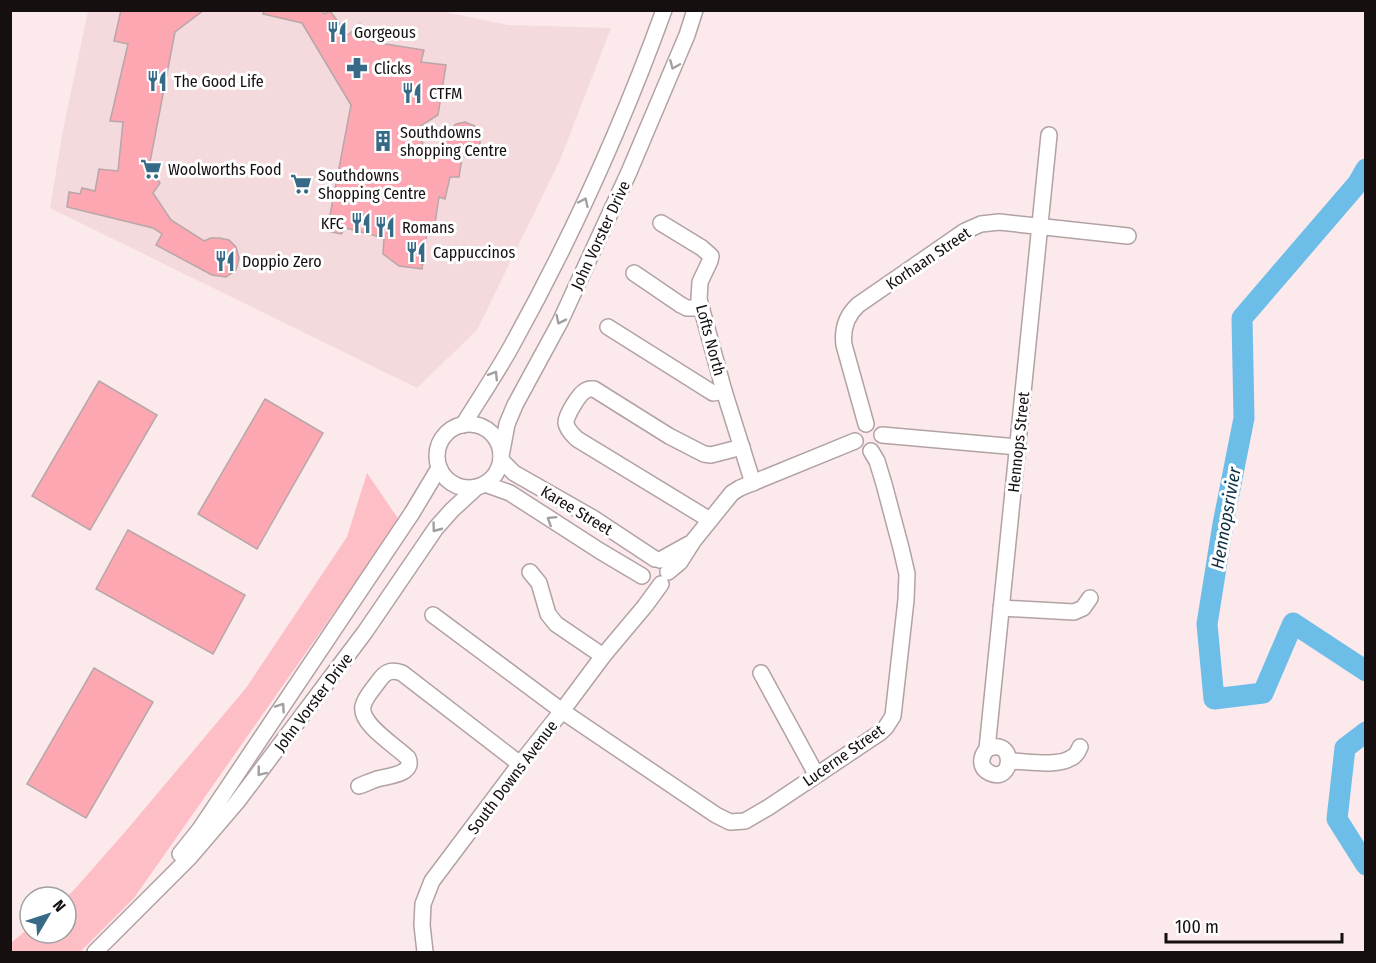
<svg xmlns="http://www.w3.org/2000/svg" width="1376" height="963" font-family="'Fira Sans Condensed',sans-serif">
  <rect width="100%" height="100%" fill="#fbe9eb"/>
  <polygon fill="#f4dadd" points="435,10 508,25 611,28 560,160 477,330 417,388 50,208 63,130 88,11"/>
  <polygon fill="#febec5" points="367,473 399,520 134,898 80,952 11,952 11,943 30,927 30,933 66,933 66,897 73,891 125,832 246,688 347,537"/>
  <g fill="none" stroke-linecap="round" stroke-linejoin="round">
    <g stroke="#6dbde9" stroke-width="21">
      <polyline points="1366,169 1358,183 1242,318 1244,418 1223,524 1207,624 1214,699 1263,693 1293,623 1366,671"/>
      <polyline points="1366,732 1345,748 1337,819 1366,865"/>
    </g>
  </g>
  <g fill="#fca7b1" stroke="#b7a7a8" stroke-width="1.5">
    <polygon points="121,10 204,10 175,32 150,162 154,174 160,183 153,193 171,220 204,241 211,238 219,238 229,240 236,247 239,258 236,270 226,277 212,275 156,245 162,234 153,228 67,207 69,192 80,194 82,188 95,191 99,169 118,171 123,122 110,121 128,44 114,41"/>
    <polygon points="264,10 322,10 324,14 330,11 348,35 360,24 373,42 424,50 421,62 446,65 438,115 419,127 423,145 437,148 448,138 450,130 456,124 465,122 475,126 480,134 480,144 473,153 462,158 459,177 450,177 445,199 439,197 434,230 427,232 422,269 399,266 383,254 384,238 346,228 341,234 327,231 351,105 302,23 263,14"/>
    <polygon points="99,381 157,415 90,530 32,496"/>
    <polygon points="265,399 323,433 257,549 198,514"/>
    <polygon points="128,530 245,595 213,654 96,589"/>
    <polygon points="94,668 153,702 86,818 27,784"/>
  </g>
  <g fill="none" stroke-linecap="round" stroke-linejoin="round">
    <defs>
      <g id="minor">
        <polyline points="661,223 702,248 711,256 710,261 700,282 699,299 724,391 753,483"/>
        <polyline points="634,273 681,305 687,308 701,308"/>
        <polyline points="608,327 705,388 713,393 724,391"/>
        <path d="M 866,424 L 844,345 C 842,329 846,316 858,305 L 965,231 L 981,224 L 999,222 L 1128,236"/>
        <circle cx="469" cy="456" r="32"/>
        <path d="M 463,425 C 479,399 496,374 511,347 C 571,239 622,126 664,10"/>
        <polyline points="882,435 1018,447"/>
        <polyline points="501,456 507,424 515,405 560,322 629,172 687,35 695,10"/>
        <polyline points="501,460 514,473 593,518 655,559"/>
        <polyline points="485,484 510,493 600,551 642,576"/>
        <path d="M 710,520 L 577,439 C 573,435 567,430 566,423 C 565,417 579,394 585,391 C 589,388 589,389 594,389 L 669,436 L 704,454 L 711,455 L 742,447"/>
        <polyline points="660,560 689,544"/>
        <polyline points="530,572 539,583 548,614 556,624 603,656"/>
        <polyline points="668,572 680,562 694,540 732,493 740,488 855,441"/>
        <polyline points="1001,608 1074,612 1083,608 1090,598"/>
        <polyline points="433,615 562,711 716,815 730,822 745,821 769,807 881,732 886,727 893,716 906,600 907,574 901,548 884,484 877,461 871,451"/>
        <polyline points="761,673 816,774"/>
        <path d="M 987,749 C 1016,736 1014,784 990,773 C 979,768 980,757 987,749 L 1049,135"/>
        <path d="M 1009,761 C 1026,761 1057,767 1071,758 C 1076,756 1078,752 1080,747"/>
        <path d="M 359,786 C 365,784 371,781 377,779 C 388,776 415,774 408,758 C 396,746 359,724 363,706 C 365,697 373,689 378,682 C 385,672 390,669 402,673 L 520,764"/>
        <polyline points="180,854 200,829 412,513 439,468"/>
        <polyline points="95,952 190,857 237,802 365,632 436,528 452,510 477,487"/>
        <polyline points="425,952 422,925 423,904 432,881 520,764 562,711 603,656 645,606 661,584"/>
      </g>
    </defs>
    <use href="#minor" stroke="#b2a2a4" stroke-width="18"/>
    <use href="#minor" stroke="#fff" stroke-width="15"/>
  </g>
  <defs><path id="oneway-chevron" d="M-2-3.5L2.5 0L-2 3.5" fill="none" stroke-width="1.6" stroke-linecap="round" stroke-linejoin="round" transform="scale(1.5)"/></defs>
  <g stroke="#a19f9f">
    <use href="#oneway-chevron" transform="translate(674 65) rotate(113)"/>
    <use href="#oneway-chevron" transform="translate(584 202) rotate(-65)"/>
    <use href="#oneway-chevron" transform="translate(560 320) rotate(116)"/>
    <use href="#oneway-chevron" transform="translate(494 375) rotate(-58)"/>
    <use href="#oneway-chevron" transform="translate(551 520) rotate(-148)"/>
    <use href="#oneway-chevron" transform="translate(436 528) rotate(127)"/>
    <use href="#oneway-chevron" transform="translate(281 707) rotate(-56)"/>
    <use href="#oneway-chevron" transform="translate(261 772) rotate(128)"/>
  </g>
  <defs>
    <symbol id="restaurant-bare" viewBox="-9 -9 18 18"><path d="M-5-6h1v4h1v-4h1v4h1v-4h1v5L-1.5 .5V6h-2V.5L-5-1ZM5-6V6H3V1.5H1.5Q1.5-4 5-6Z" fill="#366a87" stroke="#fff" stroke-width="2.5" paint-order="stroke"/></symbol>
    <symbol id="pharmacy-bare" viewBox="-9 -9 18 18"><path d="M-2-6h4v4h4v4h-4v4h-4v-4h-4v-4h4Z" fill="#366a87" stroke="#fff" stroke-width="2.5" paint-order="stroke"/></symbol>
    <symbol id="building-bare" viewBox="-9 -9 18 18"><path d="M-4-6H4V6H1V3H-1V6H-4ZM-2.5-4.3h1.7v1.8h-1.7ZM.8-4.3h1.7v1.8H.8ZM-2.5-1h1.7V.8h-1.7ZM.8-1h1.7V.8H.8Z" fill="#366a87" stroke="#fff" stroke-width="2.5" paint-order="stroke"/></symbol>
    <symbol id="supermarket-bare" viewBox="-9 -9 18 18"><path d="M-6-5.5h2.5l.6 2H6L4.5 2H-2.5L-4.4-4H-6ZM-1.5 3.2a1.3 1.3 0 1 0 .1 0ZM3 3.2a1.3 1.3 0 1 0 .1 0Z" fill="#366a87" stroke="#fff" stroke-width="2.5" paint-order="stroke"/></symbol>
  </defs>
  <g fill-rule="evenodd">
    <use href="#restaurant-bare" x="322" y="17" width="30" height="30"/>
    <use href="#pharmacy-bare" x="342" y="53" width="30" height="30"/>
    <use href="#restaurant-bare" x="142" y="66" width="30" height="30"/>
    <use href="#restaurant-bare" x="397" y="78" width="30" height="30"/>
    <use href="#building-bare" x="368" y="126" width="30" height="30"/>
    <use href="#supermarket-bare" x="136" y="154" width="30" height="30"/>
    <use href="#supermarket-bare" x="286" y="169" width="30" height="30"/>
    <use href="#restaurant-bare" x="346" y="208" width="30" height="30"/>
    <use href="#restaurant-bare" x="370" y="212" width="30" height="30"/>
    <use href="#restaurant-bare" x="401" y="237" width="30" height="30"/>
    <use href="#restaurant-bare" x="210" y="246" width="30" height="30"/>
  </g>
  <g text-anchor="middle" stroke-width="6" stroke-linejoin="round" paint-order="stroke">
    <g font-size="16" fill="#150f10" stroke="#fff" text-anchor="start">
      <text x="354" y="38">Gorgeous</text>
      <text x="374" y="74">Clicks</text>
      <text x="174" y="87">The Good Life</text>
      <text x="429" y="99">CTFM</text>
      <text x="400" y="138">Southdowns<tspan x="400" dy="18">shopping Centre</tspan></text>
      <text x="168" y="175">Woolworths Food</text>
      <text x="318" y="181">Southdowns<tspan x="318" dy="18">Shopping Centre</tspan></text>
      <text x="344" y="229" text-anchor="end">KFC</text>
      <text x="402" y="233">Romans</text>
      <text x="433" y="258">Cappuccinos</text>
      <text x="242" y="267">Doppio Zero</text>
    </g>
    <g font-size="16" fill="#150f10" stroke="#fff">
      <text transform="translate(600 235) rotate(-65)" y="6">John Vorster Drive</text>
      <text transform="translate(928 258) rotate(-34)" y="6">Korhaan Street</text>
      <text transform="translate(711 340) rotate(75)" y="6">Lofts North</text>
      <text transform="translate(1018 442) rotate(-84)" y="6">Hennops Street</text>
      <text transform="translate(577 510) rotate(31)" y="6">Karee Street</text>
      <text transform="translate(313 702) rotate(-53)" y="6">John Vorster Drive</text>
      <text transform="translate(843 755) rotate(-35)" y="6">Lucerne Street</text>
      <text transform="translate(512 777) rotate(-53)" y="6">South Downs Avenue</text>
    </g>
    <g font-size="18" font-style="italic" fill="#0c3043" stroke="#fff">
      <text transform="translate(1226 518) rotate(-80)" y="6">Hennopsrivier</text>
    </g>
  </g>
  <rect width="1376" height="963" fill="none" stroke="#150f10" stroke-width="24"/>
  <g transform="translate(48 915) rotate(51)"><circle r="28" fill="#ffffff" stroke="#a19f9f" stroke-width="1.5"/>
  <path d="M0-4.5L10 22L0 15L-10 22Z" fill="#366a87"/>
  <text y="-9" font-size="16" font-weight="bold" text-anchor="middle" fill="#150f10">N</text>
  </g>
  <path d="M1166 933v9h176v-9" fill="none" stroke="#150f10" stroke-width="3"/>
  <text x="1175" y="933" font-size="18" fill="#150f10" stroke="#ffffff" stroke-width="4.5" paint-order="stroke">100 m</text>
</svg>
